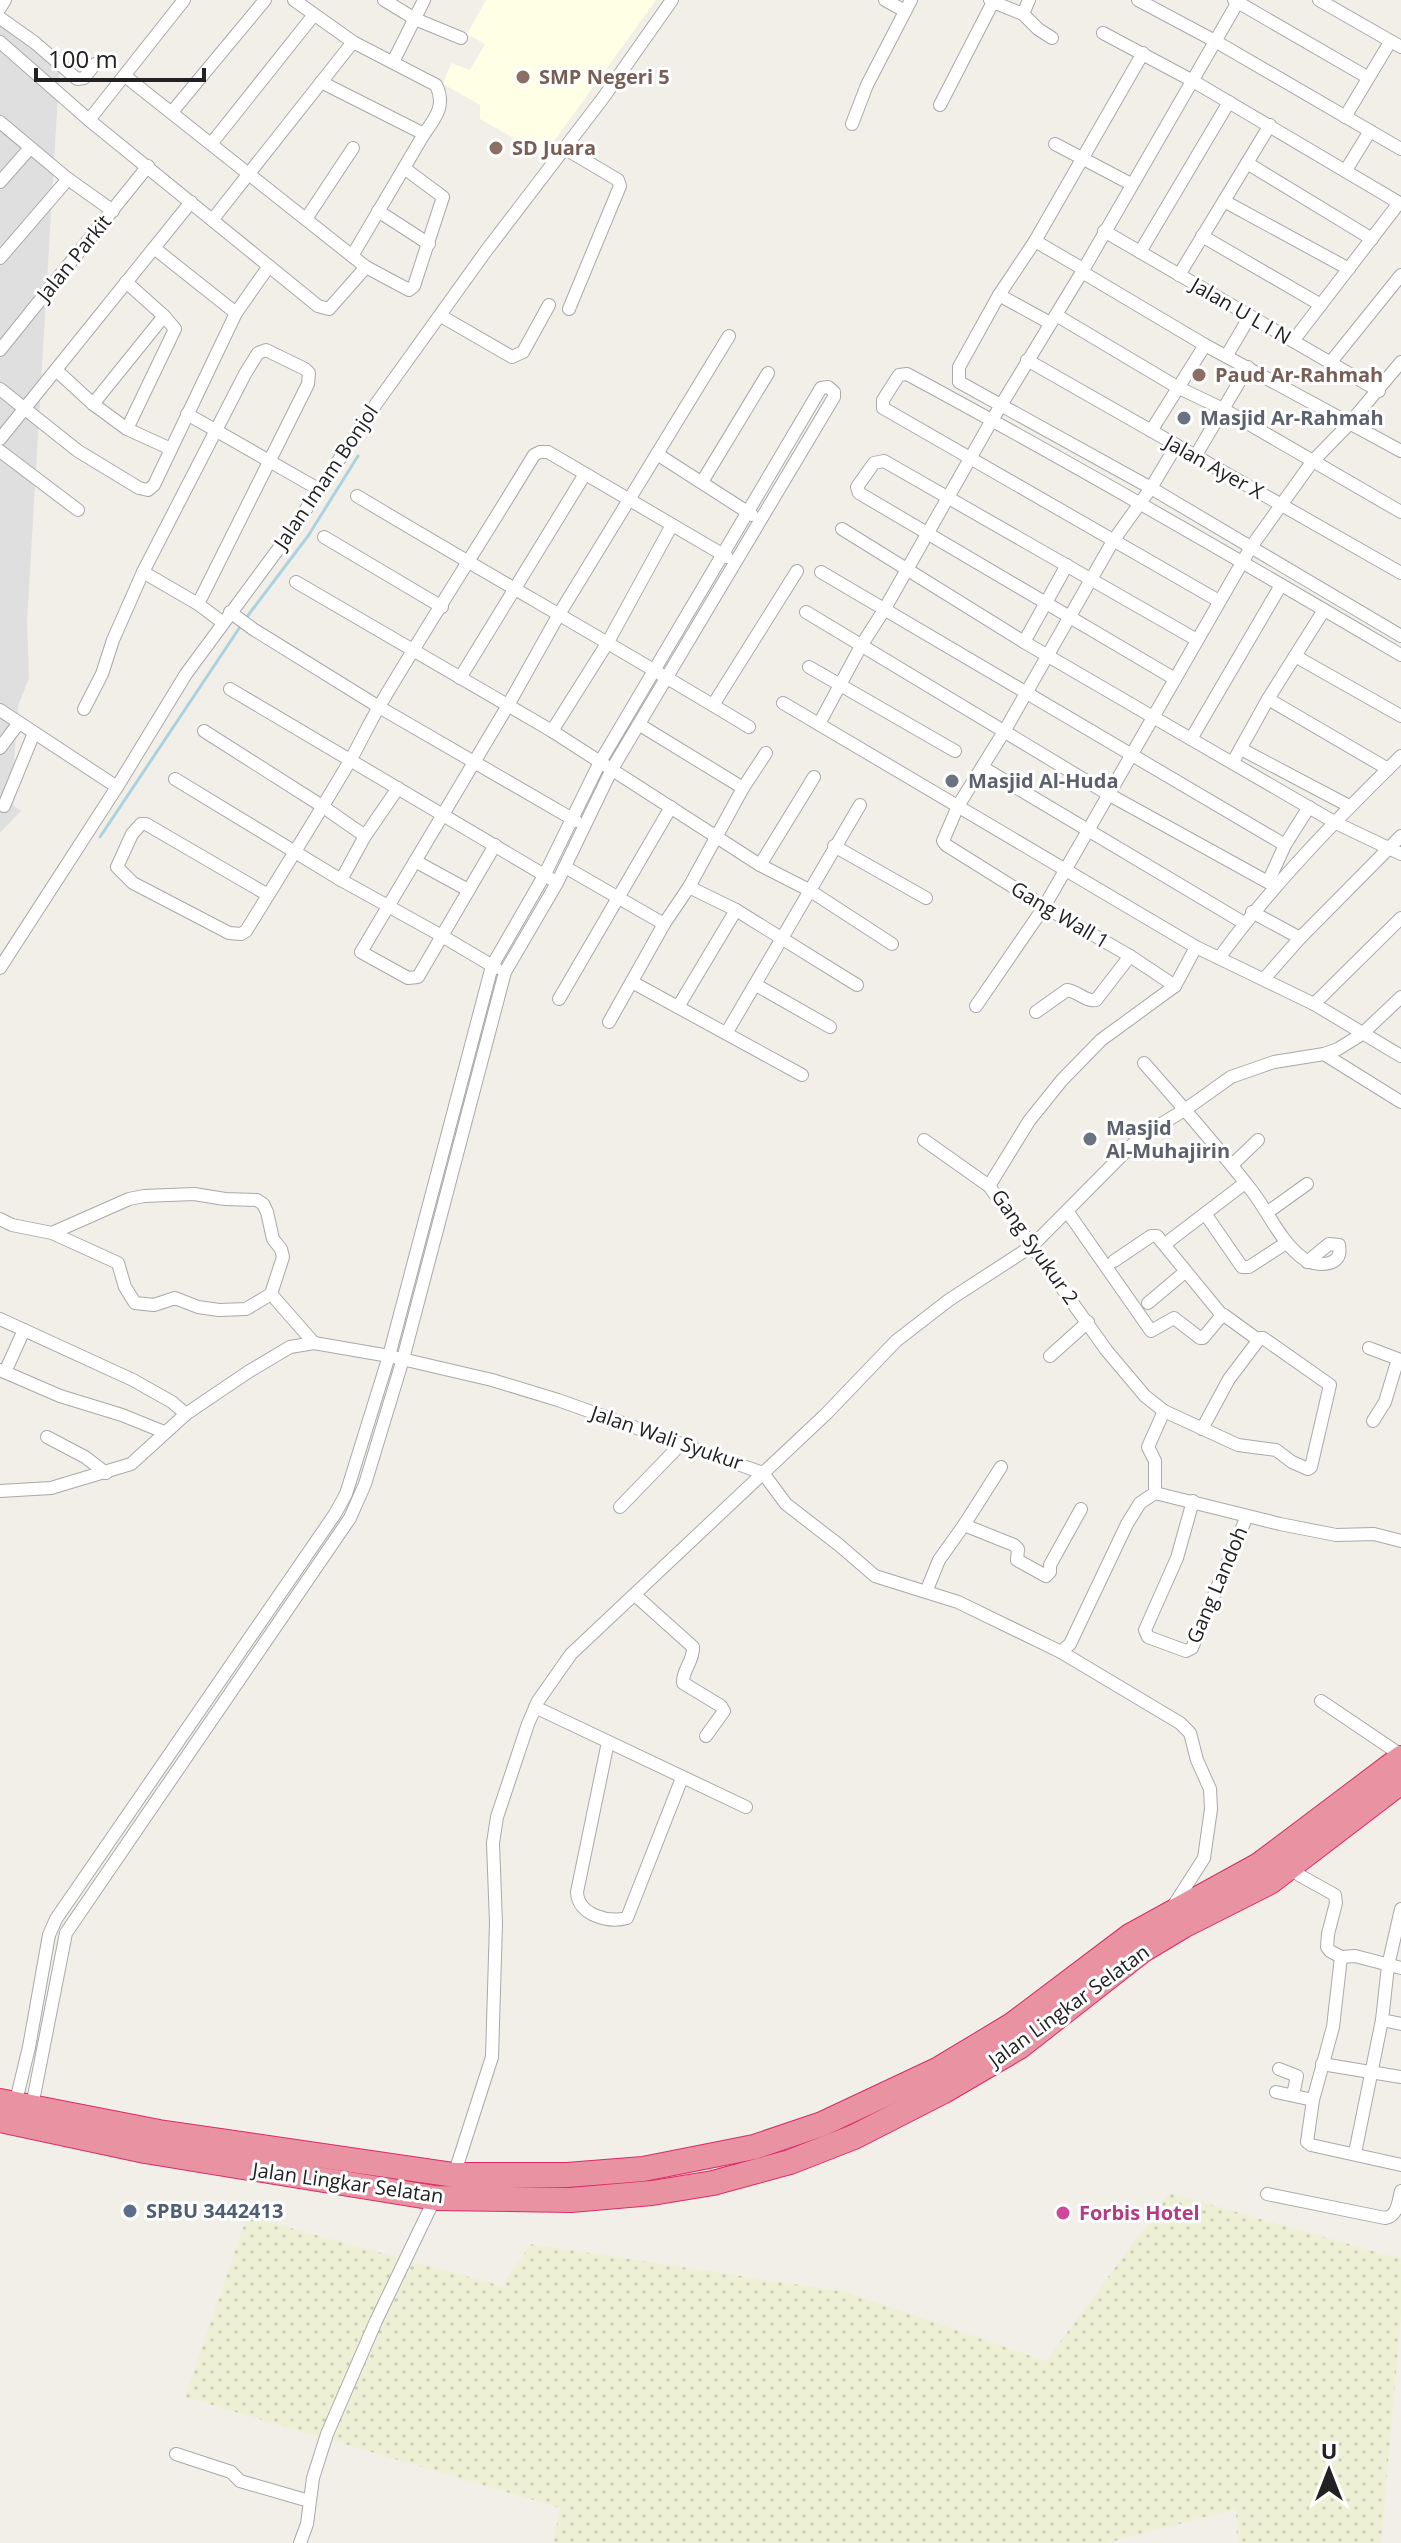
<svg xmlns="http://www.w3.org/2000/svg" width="1401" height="2543" font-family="'Open Sans',sans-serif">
  <defs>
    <pattern id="farmland-dots" width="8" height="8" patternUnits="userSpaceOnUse" patternTransform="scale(2)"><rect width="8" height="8" fill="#eef0d5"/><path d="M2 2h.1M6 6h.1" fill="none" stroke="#ccceb7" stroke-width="1.8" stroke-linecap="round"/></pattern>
  </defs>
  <rect width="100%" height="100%" fill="#f2efe9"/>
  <polygon fill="#e0dfdf" points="0,17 60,60 27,622 29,678 18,706 11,804 21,811 0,833"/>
  <polygon fill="#ffffe5" points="486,0 656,0 544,155 480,119 480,105 443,84 451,63 470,70 485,44 467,34"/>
  <polygon fill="url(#farmland-dots)" points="1170,2193 1401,2259 1401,2317 1381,2543 1237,2543 1236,2509 1107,2543 553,2543 560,2508 185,2397 247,2216 502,2286 531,2244 846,2292 1046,2361"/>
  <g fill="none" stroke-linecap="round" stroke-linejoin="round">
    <g stroke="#aad3df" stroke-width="3">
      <polyline points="246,618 308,536 358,456"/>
      <polyline points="100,837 242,624"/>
    </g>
    <defs>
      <g id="street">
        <path d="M 294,0 L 353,42 L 436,85 C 446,105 436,117 424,134"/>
        <polyline points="384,0 415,19 461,38"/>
        <polyline points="885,0 905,11"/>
        <polyline points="1138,0 1215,41 1401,149"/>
        <polyline points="1234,0 1367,77"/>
        <polyline points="1319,0 1401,47"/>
        <polyline points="993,2 1023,14 1029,0"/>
        <polyline points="0,8 5,0"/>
        <polyline points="1023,14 1038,29 1052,38"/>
        <polyline points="0,18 34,42 77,79 84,78 95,64"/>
        <polyline points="1103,33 1193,81 1401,204"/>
        <polyline points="0,42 89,120 318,306 329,309 366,267"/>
        <polyline points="393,62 424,0"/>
        <polyline points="125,76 366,267 409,290 414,286 443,197 404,168"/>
        <polyline points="321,82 424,134 352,256"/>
        <polyline points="940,105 993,2 990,0"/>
        <polyline points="172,112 265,0"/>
        <polyline points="1345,117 1390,42"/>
        <polyline points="89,120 184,0"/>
        <polyline points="0,122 68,179 113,211"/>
        <polyline points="852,124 867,85 911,0"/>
        <polyline points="211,144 313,16"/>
        <polyline points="1055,144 1131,184"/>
        <polyline points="564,148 618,180 620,186 569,309"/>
        <polyline points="1247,163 1372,239"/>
        <polyline points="1346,170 1370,131"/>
        <polyline points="0,182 30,148"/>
        <polyline points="1224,201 1349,269"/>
        <polyline points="378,211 429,244"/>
        <polyline points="213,219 353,42"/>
        <polyline points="306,219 353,148"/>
        <polyline points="1104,231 1379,391"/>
        <polyline points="1202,236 1321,305"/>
        <polyline points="1035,241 1083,269"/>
        <polyline points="154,248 236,313"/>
        <polyline points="1140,252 1229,102"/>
        <polyline points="0,258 68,179"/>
        <polyline points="1082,272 1205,345 1401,451"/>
        <polyline points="1179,275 1270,125"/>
        <polyline points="126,282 164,316 175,329 127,429"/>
        <polyline points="999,295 1035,241 1143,53"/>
        <polyline points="1056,315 1177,387 1223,409 1401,512"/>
        <polyline points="441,316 512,357 523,352 549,305"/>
        <polyline points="1050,323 999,295 959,367 959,382 1151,488 1401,636"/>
        <polyline points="1293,341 1399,203"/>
        <polyline points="0,350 148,166"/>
        <polyline points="1227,355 1250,316"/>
        <polyline points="1027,360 1401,573"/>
        <polyline points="1330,363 1401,275"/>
        <polyline points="56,370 93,404 127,429 171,449"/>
        <polyline points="0,389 78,451 139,488 148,490 154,485 236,313 269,266"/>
        <polyline points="93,404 164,316"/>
        <polyline points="187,414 320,490"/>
        <polyline points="1151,431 1205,345"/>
        <polyline points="0,439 191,202"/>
        <polyline points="0,451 78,510"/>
        <polyline points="657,454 752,515"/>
        <polyline points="1196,455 1248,367"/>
        <polyline points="702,482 768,373"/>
        <path d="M 357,496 C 487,574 619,648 749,727"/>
        <polyline points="842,529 1024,642 1153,717 1336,823 1401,854"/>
        <polyline points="324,537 442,607"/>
        <polyline points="821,572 1285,845"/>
        <polyline points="296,582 552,731 760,865 809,890 892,944"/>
        <path d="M 1219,601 L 883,408 L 883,400 L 899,375 L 907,374 C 1074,464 1238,559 1401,655"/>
        <polyline points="198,604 308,384 309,373 305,369 266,350 258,353 245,374 143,572 198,604 222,622"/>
        <polyline points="230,612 253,629 379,707 576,821"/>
        <polyline points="806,612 1108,794 1275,886"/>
        <polyline points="1024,642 1067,565"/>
        <polyline points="1295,656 1401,716"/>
        <polyline points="809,667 955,751"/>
        <polyline points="460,678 585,474"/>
        <polyline points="1175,679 859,493 857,487 874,463 884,461 1197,640"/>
        <polyline points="230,689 551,879"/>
        <polyline points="1268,699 1388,769"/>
        <polyline points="783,703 1196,947 1314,1004 1401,1056"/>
        <polyline points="713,705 797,571"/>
        <polyline points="84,709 102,674 113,640 143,572"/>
        <polyline points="0,710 117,787"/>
        <polyline points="819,724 861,646 884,610 992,420 1082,272 1239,0"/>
        <polyline points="640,725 743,788"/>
        <polyline points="204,731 322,806 365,836"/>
        <polyline points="552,731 608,642 672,525"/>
        <polyline points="1191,739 1281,585"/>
        <polyline points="0,748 18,724"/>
        <polyline points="1241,749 1349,806"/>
        <polyline points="1233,762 1268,699 1324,610"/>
        <polyline points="982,767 1244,923"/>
        <polyline points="175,779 341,880 442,936 496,968"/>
        <polyline points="4,806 34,733"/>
        <polyline points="495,845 418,977 408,978 361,952 507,707 558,616 729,336"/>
        <polyline points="834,846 926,898"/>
        <polyline points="415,861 468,890"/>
        <polyline points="760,865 814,777"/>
        <polyline points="565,867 664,924"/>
        <polyline points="341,880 365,836 398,788"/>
        <polyline points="1268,882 1285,845 1309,807"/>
        <polyline points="689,887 736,910 857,985"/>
        <path d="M 268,895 L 146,824 L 141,824 L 132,834 L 117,867 L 133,883 L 229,933 L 241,934 L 246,931 C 281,874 317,817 351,759 C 361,741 370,722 380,705 C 430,621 483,539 534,455 L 540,452 L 548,452 L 727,557"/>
        <polyline points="1252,912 1300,938"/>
        <polyline points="1196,947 1175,986 1101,1040 1062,1080 1029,1121 989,1186 1107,1351 1145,1396 1164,1411 1238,1445 1276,1450 1292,1462 1308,1469 1311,1467 1330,1385 1263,1338 1260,1338 1229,1379 1202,1429"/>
        <path d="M 1219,958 C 1272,885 1336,820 1401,756"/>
        <polyline points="0,968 117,787 186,674 293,529 376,404 486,251 603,98 672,0"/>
        <polyline points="1264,979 1300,938 1401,836"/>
        <polyline points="632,982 802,1075"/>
        <polyline points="756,985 830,1027"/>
        <polyline points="1175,986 1130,956 1050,910 946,845 943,841 958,806 1005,730 1113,541 1151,488 1176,446"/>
        <polyline points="559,999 671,807"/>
        <polyline points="1314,1004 1401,918"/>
        <polyline points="976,1006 1044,907 1251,547 1312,462 1349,424 1401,362"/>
        <polyline points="678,1007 736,910"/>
        <path d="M 1036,1012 L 1067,990 C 1077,991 1086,1002 1096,1000 L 1130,956"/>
        <polyline points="609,1022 664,924 689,887 743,788 766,753"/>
        <polyline points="727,1032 860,805"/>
        <polyline points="1324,1054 1401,1102"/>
        <path d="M 1144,1063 C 1181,1105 1218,1147 1252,1191 C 1269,1213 1281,1243 1304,1259 C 1311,1264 1326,1266 1334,1261 C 1340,1257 1340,1252 1339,1245 L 1329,1244 L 1307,1262"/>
        <polyline points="924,1140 989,1186"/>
        <polyline points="1232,1165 1258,1140"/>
        <polyline points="1067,1211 1151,1331 1174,1318 1200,1338 1203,1338 1218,1320 1224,1315 1257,1339"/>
        <polyline points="1268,1212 1307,1184"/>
        <polyline points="1206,1215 1242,1267 1249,1267 1286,1243"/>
        <polyline points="0,1219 12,1225 52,1233 129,1199 144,1196 194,1194 225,1199 257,1200 263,1204 267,1212 273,1239 281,1249 283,1257 271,1294 246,1309 219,1310 198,1307 175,1298 154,1305 135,1303 125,1287 118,1263 52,1233"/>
        <polyline points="1165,1244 1245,1183"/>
        <polyline points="1114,1261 1151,1236 1157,1236 1221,1314"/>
        <polyline points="271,1294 314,1343"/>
        <polyline points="1148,1303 1185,1272"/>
        <polyline points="0,1319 133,1380 172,1402 186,1414"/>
        <polyline points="1369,1348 1398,1359 1385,1402 1373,1421"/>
        <polyline points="1050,1356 1088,1322"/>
        <polyline points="0,1370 60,1396 122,1415 164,1432"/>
        <polyline points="5,1372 24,1330"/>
        <polyline points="47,1437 85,1457 106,1473"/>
        <polyline points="0,1491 51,1488 131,1464 186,1414 248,1372 290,1347 314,1343 389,1356 492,1380 558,1400 763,1473 786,1504 839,1545 875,1576 958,1602 1061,1652 1070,1644 1127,1524 1140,1503 1155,1493 1280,1524 1336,1535 1374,1534 1401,1541"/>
        <polyline points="1155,1493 1155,1461 1148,1447 1164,1411"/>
        <polyline points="1193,1501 1177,1558 1145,1630 1148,1637 1186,1651 1192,1648 1247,1516"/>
        <polyline points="620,1507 681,1444"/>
        <polyline points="964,1525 1014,1545 1018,1549 1017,1560 1046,1576 1050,1572 1050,1565 1081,1509"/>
        <polyline points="926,1592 939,1560 964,1525 1001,1467"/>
        <path d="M 635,1595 L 693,1647 C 694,1661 682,1670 683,1683 L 721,1706 L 724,1711 L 706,1736"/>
        <polyline points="1061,1652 1180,1723 1190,1733 1197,1760 1210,1789 1211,1809 1204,1858 1172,1908"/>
        <polyline points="1321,1701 1401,1755"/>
        <polyline points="535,1707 746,1807"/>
        <path d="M 608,1742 L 577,1892 C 578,1915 608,1923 627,1918 L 682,1778"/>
        <polyline points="1299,1875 1335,1895 1336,1903 1328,1934 1327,1947 1330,1951 1341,1957 1355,1956 1401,1968"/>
        <polyline points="1341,1957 1333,2027 1313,2100 1307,2142 1311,2145 1401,2165"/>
        <polyline points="1382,2020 1401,2024"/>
        <polyline points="1322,2064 1401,2077"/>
        <polyline points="1279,2069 1297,2076 1293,2095"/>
        <polyline points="1276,2092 1313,2100"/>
        <polyline points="15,2105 29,2047 49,1935 56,1919 335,1514 346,1494 389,1356 492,966 545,874 600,762 821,388 828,387 834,392 834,397 612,769 557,883 505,972 403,1359 365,1484 350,1518 66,1933 32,2106 28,2109"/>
        <polyline points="1355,2153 1382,2020 1388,1966 1401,1909"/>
        <polyline points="454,2175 492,2057 496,1923 493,1843 497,1817 528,1724 538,1701 571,1654 826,1414 896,1341 949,1300 1032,1246 1140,1137 1186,1109 1231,1077 1274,1062 1324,1054 1338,1049 1362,1034 1401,997"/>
        <path d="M 1267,2194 L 1385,2218 C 1398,2216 1398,2202 1401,2191"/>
        <polyline points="176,2454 231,2472 240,2481 309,2501"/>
        <polyline points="300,2543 307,2524 313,2478 327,2434 376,2321 435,2198"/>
      </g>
      <g id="highway">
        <polyline points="0,2101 159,2132 454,2175 567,2175 643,2169 754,2147 822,2124 939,2069 1012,2025 1130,1936 1259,1865 1401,1758"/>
        <polyline points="0,2120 145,2151 435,2198 571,2200 652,2193 713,2183 790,2162 854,2137 944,2091 1019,2047 1143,1950 1183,1926 1270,1882 1401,1782"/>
      </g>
    </defs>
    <use href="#street" stroke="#a9a9a9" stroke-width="14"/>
    <use href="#highway" stroke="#dc2a67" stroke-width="26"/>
    <use href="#street" stroke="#fff" stroke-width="12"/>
    <use href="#highway" stroke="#e892a2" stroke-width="24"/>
  </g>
  <g fill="#8d6e63" stroke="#fff" stroke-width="3">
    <circle cx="523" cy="77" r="8"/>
    <circle cx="496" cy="148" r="8"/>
    <circle cx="1199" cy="375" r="8"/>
  </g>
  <g fill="#6b7280" stroke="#fff" stroke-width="3">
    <circle cx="1184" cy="418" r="8"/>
    <circle cx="952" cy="781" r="8"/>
    <circle cx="1090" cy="1139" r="8"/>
  </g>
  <circle fill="#5c6f8a" stroke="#fff" stroke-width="3" cx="130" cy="2211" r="8"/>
  <circle fill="#d1479c" stroke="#fff" stroke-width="3" cx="1063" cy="2213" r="8"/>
  <g text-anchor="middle" stroke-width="6" stroke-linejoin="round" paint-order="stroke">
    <g font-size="20" font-weight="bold" fill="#785e54" stroke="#fff" text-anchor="start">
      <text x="539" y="84">SMP Negeri 5</text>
      <text x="512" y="155">SD Juara</text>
      <text x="1215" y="382">Paud Ar-Rahmah</text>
    </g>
    <g font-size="20" fill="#222" stroke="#fff">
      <text transform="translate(74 258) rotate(-51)" y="7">Jalan Parkit</text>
      <text transform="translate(1241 311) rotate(30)" y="7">Jalan U L I N</text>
      <text transform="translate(1214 467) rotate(29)" y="7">Jalan Ayer X</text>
      <text transform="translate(326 477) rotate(-56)" y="7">Jalan Imam Bonjol</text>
      <text transform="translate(1060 915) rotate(31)" y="7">Gang Wall 1</text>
      <text transform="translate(1035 1247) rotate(55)" y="7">Gang Syukur 2</text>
      <text transform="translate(667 1438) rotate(19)" y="7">Jalan Wali Syukur</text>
      <text transform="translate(1217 1585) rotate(-67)" y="7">Gang Landoh</text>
      <text transform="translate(1069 2006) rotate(-36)" y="7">Jalan Lingkar Selatan</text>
      <text transform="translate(348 2183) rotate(8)" y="7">Jalan Lingkar Selatan</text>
    </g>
    <g font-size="20" font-weight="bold" fill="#5b616d" stroke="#fff" text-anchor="start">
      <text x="1200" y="425">Masjid Ar-Rahmah</text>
      <text x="968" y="788">Masjid Al-Huda</text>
      <text x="1106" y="1135">Masjid<tspan x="1106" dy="23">Al-Muhajirin</tspan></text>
    </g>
    <g font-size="20" font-weight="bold" fill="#4e5e75" stroke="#fff" text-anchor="start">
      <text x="146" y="2218">SPBU 3442413</text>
    </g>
    <g font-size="20" font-weight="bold" fill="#b23c85" stroke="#fff" text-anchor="start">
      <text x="1079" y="2220">Forbis Hotel</text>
    </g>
  </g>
  <g transform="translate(1329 2471)" stroke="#ffffff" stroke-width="6" paint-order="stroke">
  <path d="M0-6L14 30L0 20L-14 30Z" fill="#222222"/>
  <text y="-12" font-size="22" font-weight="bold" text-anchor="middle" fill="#222222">U</text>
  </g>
  <path d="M36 68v12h168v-12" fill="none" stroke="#222222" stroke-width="4"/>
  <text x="48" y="68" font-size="24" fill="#222222" stroke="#ffffff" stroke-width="6" paint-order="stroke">100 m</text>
</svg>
